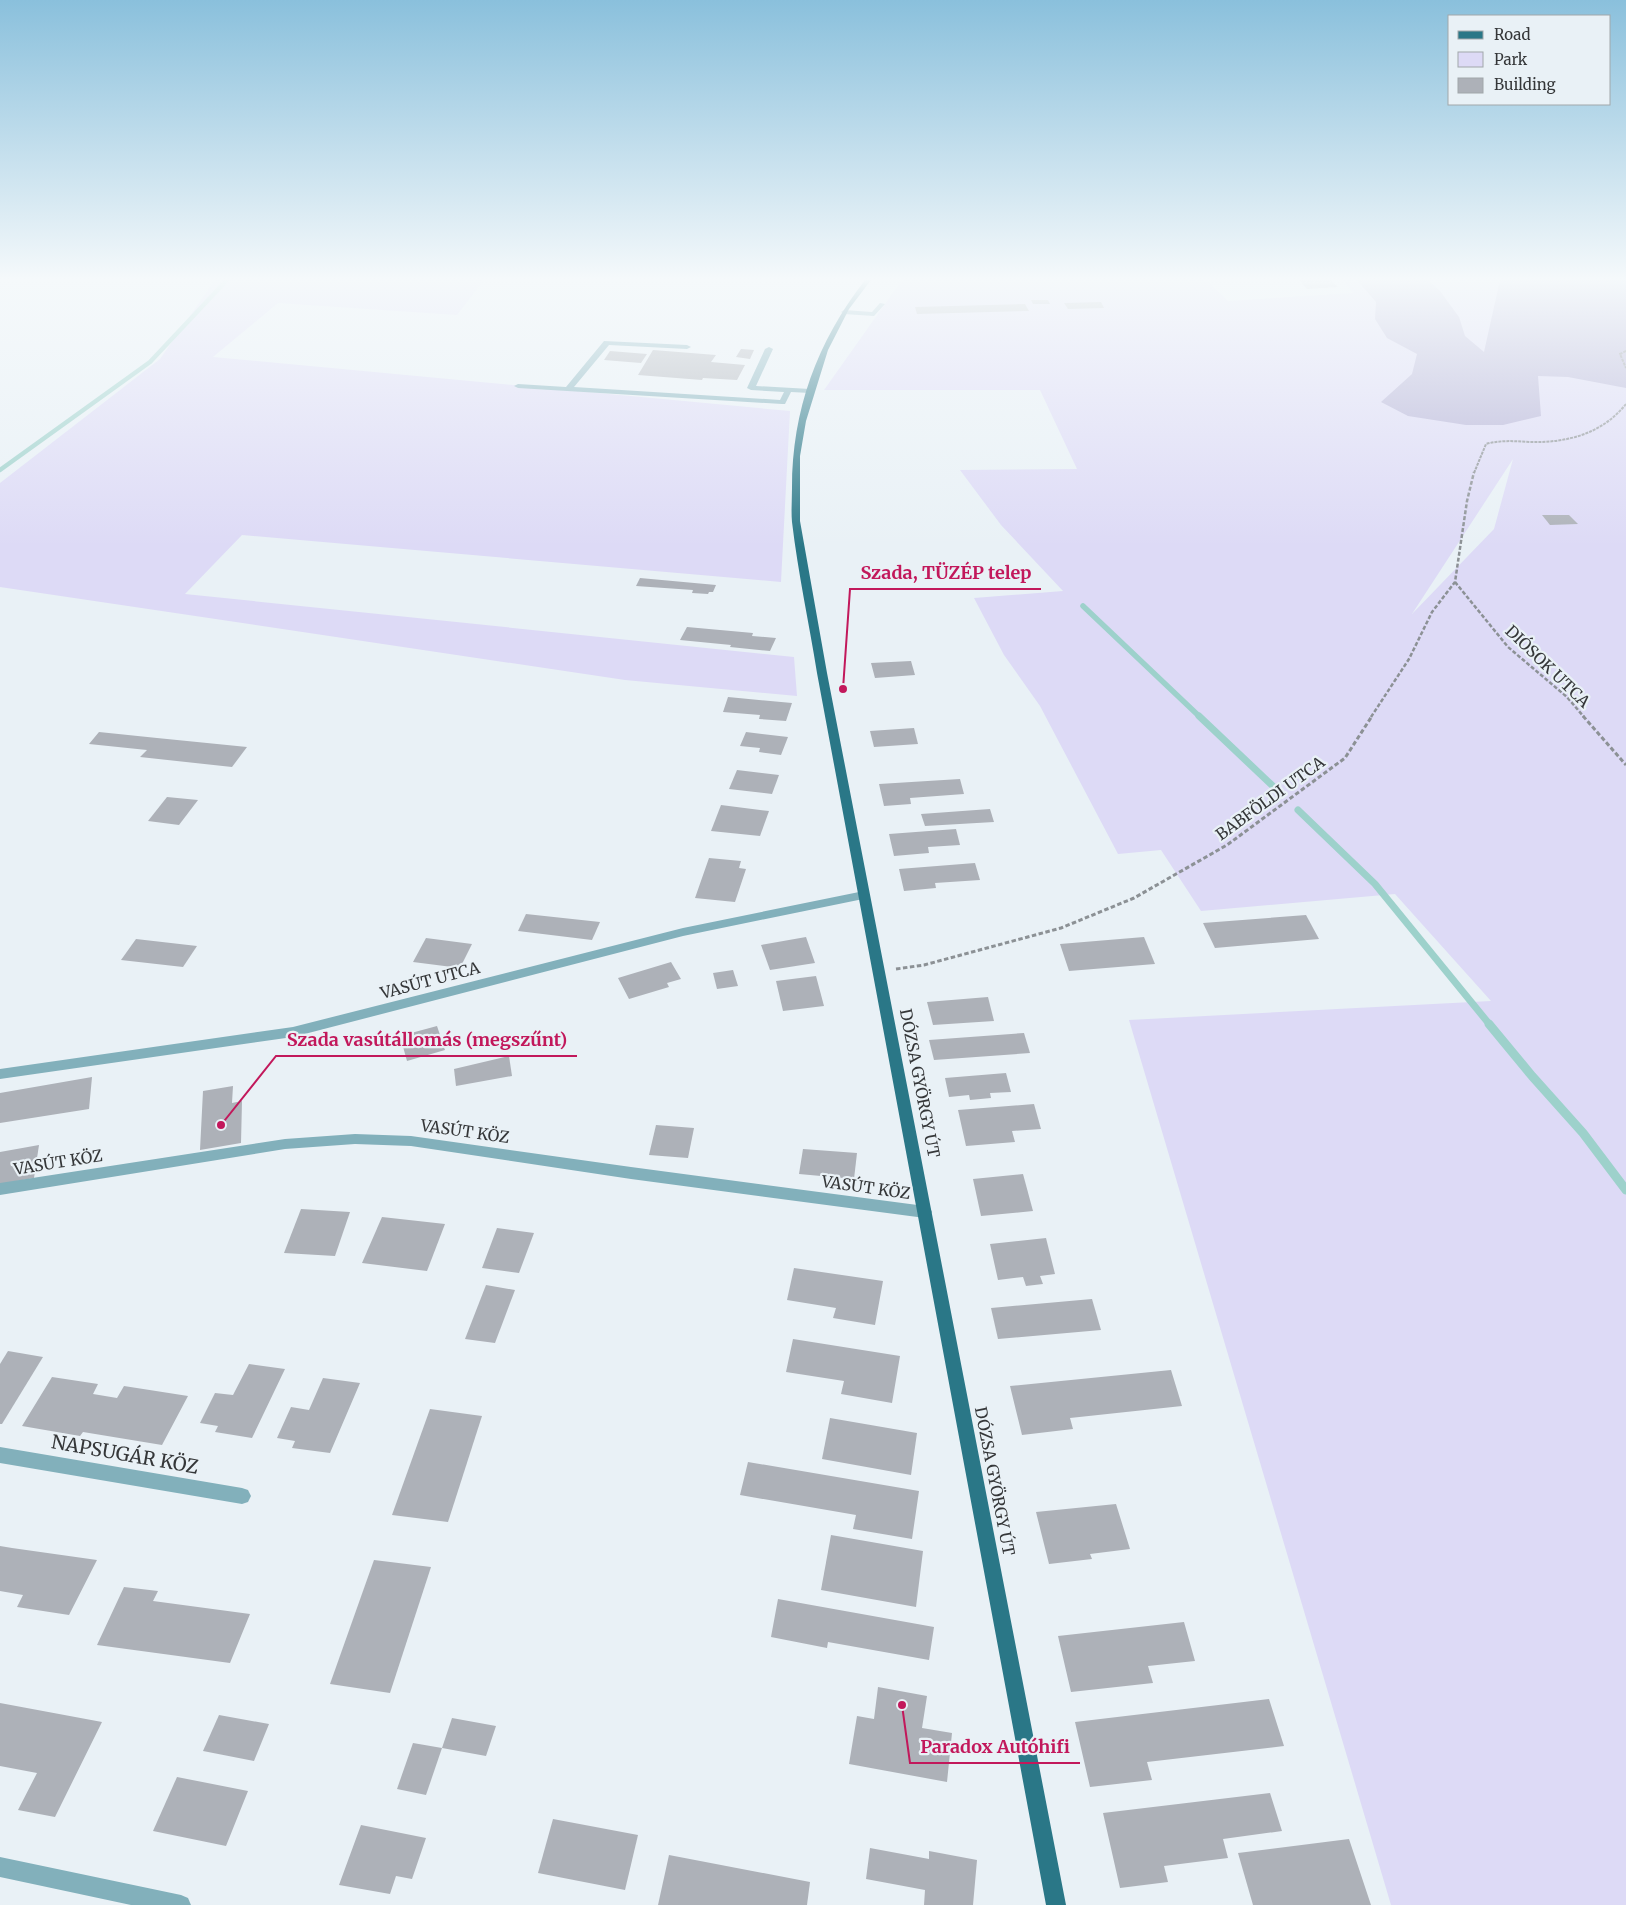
<svg xmlns="http://www.w3.org/2000/svg" width="1626" height="1905" font-family="Merriweather,serif">
  <rect width="100%" height="100%" fill="#e9f1f6"/>
  <g fill="#dddaf6" fill-rule="evenodd">
    <polygon points="215,280 484,280 457,315 278,303 213,357 790,411 781,582 242,535 185,594 794,657 797,696 625,680 0,587 0,483 160,359"/>
    <path d="M 902,280 L 1206,280 L 1228,301 L 1353,293 L 1343,280 L 1626,280 L 1626,1905 L 1391,1905 L 1129,1020 L 1491,1001 L 1395,894 L 1201,911 L 1161,850 L 1118,854 L 1040,706 L 1004,655 L 974,598 L 1063,591 L 1001,525 L 960,470 L 1077,469 L 1040,390 L 824,390 ZM 1513,459 L 1494,529 L 1412,614 Z"/>
  </g>
  <polygon fill="#b4b0d6" points="1357,280 1428,280 1440,291 1459,317 1465,336 1484,352 1500,280 1626,280 1626,388 1568,377 1538,376 1541,416 1503,425 1466,425 1408,416 1381,402 1412,374 1417,354 1387,338 1375,319 1376,302"/>
  <g fill="none" stroke-linecap="round" stroke-linejoin="round">
    <polyline stroke="#9dd1cb" stroke-width="4.5" points="0,470 150,362 227,280"/>
    <polyline stroke="#9dd1cb" stroke-width="5.5" points="1083,606 1200,717"/>
    <g stroke="#9dd1cb" stroke-width="7">
      <polyline points="1199,716 1277,790"/>
      <polyline points="1298,810 1375,884 1490,1025"/>
    </g>
    <polyline stroke="#9dd1cb" stroke-width="9" points="1489,1024 1532,1076 1583,1133 1626,1190"/>
  </g>
  <g fill="#adb1b8">
    <polygon points="1299,280 1330,280 1338,287 1307,289"/>
    <polygon points="1031,300 1048,300 1050,304 1033,304"/>
    <polygon points="1101,302 1104,308 1068,309 1064,303"/>
    <polygon points="1025,304 1029,311 917,314 915,307"/>
    <polygon points="741,349 754,350 750,359 736,357"/>
    <polygon points="653,350 716,355 711,362 745,365 737,380 703,378 702,380 638,375"/>
    <polygon points="610,351 647,354 641,363 604,360"/>
    <polygon points="1542,515 1569,515 1578,524 1550,525"/>
    <polygon points="640,578 716,585 713,592 709,592 708,594 692,593 693,590 636,586"/>
    <polygon points="687,627 753,633 752,636 776,638 770,651 730,647 731,645 680,640"/>
    <polygon points="911,661 915,675 875,678 871,663"/>
    <polygon points="728,697 792,703 786,721 759,719 760,715 723,712"/>
    <polygon points="914,728 918,744 874,747 870,731"/>
    <polygon points="99,732 157,738 247,747 232,767 140,757 147,750 89,744"/>
    <polygon points="746,732 788,737 781,755 759,752 760,748 740,746"/>
    <polygon points="737,770 779,775 772,794 729,789"/>
    <polygon points="960,779 964,794 910,798 911,804 884,806 879,784"/>
    <polygon points="167,797 198,800 179,825 148,821"/>
    <polygon points="721,805 769,811 760,836 711,831"/>
    <polygon points="990,809 994,822 925,826 921,814"/>
    <polygon points="956,829 960,845 928,847 929,853 894,856 889,834"/>
    <polygon points="709,858 741,861 739,868 746,869 735,902 695,898"/>
    <polygon points="975,863 980,880 935,883 936,888 904,891 899,869"/>
    <polygon points="526,914 600,922 592,940 518,931"/>
    <polygon points="1306,915 1319,939 1215,948 1203,923"/>
    <polygon points="806,937 815,963 770,970 761,945"/>
    <polygon points="1144,937 1155,964 1069,971 1060,944"/>
    <polygon points="426,938 472,944 460,968 413,962"/>
    <polygon points="136,939 197,946 183,967 121,960"/>
    <polygon points="671,962 681,979 667,983 669,987 629,999 618,978"/>
    <polygon points="733,970 738,986 717,989 713,973"/>
    <polygon points="816,976 824,1006 783,1011 776,981"/>
    <polygon points="988,997 994,1021 933,1025 927,1002"/>
    <polygon points="437,1026 445,1050 407,1061 400,1036"/>
    <polygon points="1024,1033 1030,1053 934,1060 929,1040"/>
    <polygon points="509,1056 512,1076 456,1086 454,1069"/>
    <polygon points="1006,1073 1011,1092 990,1093 991,1098 970,1100 969,1095 949,1097 945,1078"/>
    <polygon points="92,1077 89,1109 0,1123 0,1093"/>
    <polygon points="233,1086 232,1103 242,1101 241,1143 200,1150 203,1091"/>
    <polygon points="1034,1104 1041,1129 1012,1131 1015,1142 966,1146 958,1110"/>
    <polygon points="656,1125 694,1128 688,1158 649,1155"/>
    <polygon points="39,1145 34,1178 0,1184 0,1152"/>
    <polygon points="803,1149 857,1153 854,1179 799,1174"/>
    <polygon points="1023,1174 1033,1211 981,1216 973,1179"/>
    <polygon points="301,1209 350,1212 335,1256 284,1253"/>
    <polygon points="382,1217 445,1224 427,1271 362,1263"/>
    <polygon points="497,1228 534,1233 519,1273 482,1268"/>
    <polygon points="1046,1238 1055,1274 1040,1276 1043,1284 1026,1286 1023,1277 998,1280 990,1244"/>
    <polygon points="794,1268 883,1281 875,1325 833,1318 836,1308 787,1300"/>
    <polygon points="486,1285 515,1290 495,1343 465,1339"/>
    <polygon points="1092,1299 1101,1330 998,1339 991,1308"/>
    <polygon points="793,1339 900,1356 892,1403 841,1394 844,1381 786,1372"/>
    <polygon points="8,1351 43,1357 2,1424 0,1424 0,1364"/>
    <polygon points="249,1364 285,1369 252,1438 215,1432 218,1426 200,1423 215,1393 233,1395"/>
    <polygon points="1171,1370 1182,1406 1070,1418 1073,1429 1022,1435 1010,1386"/>
    <polygon points="52,1377 98,1384 93,1394 117,1398 124,1386 188,1396 162,1445 83,1432 80,1436 22,1426"/>
    <polygon points="323,1378 360,1383 330,1453 292,1448 295,1441 277,1438 291,1407 309,1410"/>
    <polygon points="430,1409 482,1416 448,1522 392,1515"/>
    <polygon points="830,1418 917,1433 911,1475 822,1459"/>
    <polygon points="748,1462 919,1491 912,1539 853,1529 856,1515 740,1495"/>
    <polygon points="1116,1504 1130,1549 1090,1554 1092,1559 1049,1564 1036,1512"/>
    <polygon points="831,1535 923,1551 916,1607 821,1590"/>
    <polygon points="0,1546 12,1548 97,1560 69,1615 17,1607 23,1595 0,1591"/>
    <polygon points="374,1560 431,1567 390,1693 330,1684"/>
    <polygon points="124,1587 158,1591 153,1601 250,1614 230,1663 97,1645"/>
    <polygon points="778,1599 934,1627 929,1660 828,1642 827,1648 771,1637"/>
    <polygon points="1184,1622 1195,1661 1148,1666 1153,1683 1071,1692 1058,1636"/>
    <polygon points="878,1687 927,1696 922,1728 952,1733 947,1782 849,1764 857,1716 874,1719"/>
    <polygon points="1269,1699 1284,1746 1147,1762 1152,1780 1090,1787 1075,1722"/>
    <polygon points="0,1703 102,1722 55,1817 18,1810 37,1773 0,1766"/>
    <polygon points="219,1715 269,1724 254,1761 203,1751"/>
    <polygon points="452,1718 496,1726 486,1756 442,1748"/>
    <polygon points="413,1743 442,1748 426,1795 397,1789"/>
    <polygon points="177,1777 248,1791 226,1846 153,1831"/>
    <polygon points="1270,1793 1282,1831 1223,1839 1228,1858 1164,1866 1168,1882 1120,1888 1103,1813"/>
    <polygon points="553,1819 638,1835 625,1890 538,1873"/>
    <polygon points="361,1825 426,1838 412,1879 396,1876 390,1894 339,1885"/>
    <polygon points="1349,1839 1371,1905 1253,1905 1238,1853"/>
    <polygon points="870,1848 929,1859 929,1851 977,1860 973,1905 924,1905 925,1890 866,1879"/>
    <polygon points="669,1855 810,1882 807,1905 658,1905"/>
  </g>
  <g fill="none" stroke-linecap="round" stroke-linejoin="round">
    <g stroke="#8c9195" stroke-width="2" stroke-dasharray="3 1" stroke-linecap="butt">
      <polyline points="1626,351 1620,354 1626,368"/>
      <path d="M 1474,473 L 1486,444 C 1500,440 1514,441 1529,442 C 1567,443 1602,434 1626,404"/>
    </g>
    <g stroke="#8c9195" stroke-width="2.5" stroke-dasharray="4 2" stroke-linecap="butt">
      <polyline points="1455,582 1508,647 1567,697 1584,717"/>
      <polyline points="1371,717 1409,659 1432,612 1455,582 1467,501 1474,472"/>
    </g>
    <g stroke="#8c9195" stroke-width="3" stroke-dasharray="4.5 2.5" stroke-linecap="butt">
      <polyline points="1583,716 1626,765"/>
      <polyline points="896,969 924,965 1061,928 1134,898 1227,845 1345,758 1372,716"/>
    </g>
    <g fill="#82b0bb" fill-rule="evenodd">
      <polygon points="880,303 885,304 874,316 844,314 841,312 844,310 872,312"/>
      <polygon points="604,341 687,345 691,347 687,349 609,345 574,387 780,400 784,392 751,390 747,388 765,349 769,347 773,349 756,386 810,389 814,391 810,393 791,392 785,404 782,404 518,388 514,386 518,384 566,387"/>
      <polygon points="864,891 870,895 868,898 683,936 293,1037 0,1079 0,1069 293,1027 683,928"/>
      <polygon points="355,1134 411,1136 631,1167 925,1206 930,1208 932,1212 930,1216 925,1218 631,1179 411,1146 355,1144 285,1149 0,1195 0,1183 285,1139"/>
      <polygon points="0,1447 242,1488 248,1490 251,1496 248,1502 242,1504 0,1463"/>
      <polygon points="0,1857 181,1895 188,1898 191,1905 131,1905 0,1877"/>
    </g>
    <path fill="#2a7787" fill-rule="evenodd" d="M 865,280 L 871,280 L 849,309 L 828,350 L 806,421 L 800,456 L 800,521 L 827,673 L 1066,1905 L 1046,1905 L 817,673 C 809,623 798,573 792,522 C 791,511 792,499 792,488 C 792,410 817,342 865,280 Z"/>
  </g>
  <linearGradient id="sky" x2="0" y2="1"><stop stop-color="#8ac0dc"/><stop offset="0.51" stop-color="#f5f9fb"/><stop offset="1" stop-color="#f5f9fb" stop-opacity="0"/></linearGradient>
  <rect width="1626" height="547" fill="url(#sky)"/>
  <g text-anchor="middle" stroke-width="4.5" stroke-linejoin="round" paint-order="stroke">
    <g font-size="16" fill="#353739" stroke="#e9f1f6">
      <text transform="translate(1548 666) rotate(44)" y="6">DIÓSOK UTCA</text>
      <text transform="translate(1270 798) rotate(-36)" y="6">BABFÖLDI UTCA</text>
      <text transform="translate(430 980) rotate(-15)" y="6">VASÚT UTCA</text>
      <text transform="translate(920 1083) rotate(79)" y="6">DÓZSA GYÖRGY ÚT</text>
      <text transform="translate(465 1131) rotate(8)" y="6">VASÚT KÖZ</text>
      <text transform="translate(58 1162) rotate(-9)" y="6">VASÚT KÖZ</text>
      <text transform="translate(866 1187) rotate(8)" y="6">VASÚT KÖZ</text>
      <text transform="translate(995 1481) rotate(79)" y="6">DÓZSA GYÖRGY ÚT</text>
    </g>
    <g font-size="19" fill="#353739" stroke="#e9f1f6">
      <text transform="translate(125 1454) rotate(10)" y="7">NAPSUGÁR KÖZ</text>
    </g>
  </g>
  <path fill="none" stroke="#c2185b" stroke-width="2" d="M843 689L850 589H1041M221 1125L276 1056H577M902 1705L910 1763H1080"/>
  <g fill="#c2185b" stroke="#e9f1f6" stroke-width="2">
    <circle cx="843" cy="689" r="5"/>
    <circle cx="221" cy="1125" r="5"/>
    <circle cx="902" cy="1705" r="5"/>
  </g>
  <g font-size="18" text-anchor="middle" font-weight="bold" fill="#c2185b" stroke="#e9f1f6" stroke-width="4.5" stroke-linejoin="round" paint-order="stroke">
    <text x="946" y="579">Szada, TÜZÉP telep</text>
    <text x="427" y="1046">Szada vasútállomás (megszűnt)</text>
    <text x="995" y="1753">Paradox Autóhifi</text>
  </g>
  <rect x="1448" y="15" width="162" height="90" fill="#e9f1f6" stroke="#a1a7aa"/>
  <rect x="1458" y="31" width="25" height="8" fill="#2a7787" stroke="#a1a7aa"/>
  <text x="1494" y="40" font-size="15" fill="#353739">Road</text>
  <rect x="1458" y="52" width="25" height="15" fill="#dddaf6" stroke="#a1a7aa"/>
  <text x="1494" y="65" font-size="15" fill="#353739">Park</text>
  <rect x="1458" y="78" width="25" height="15" fill="#adb1b8" stroke="#a1a7aa"/>
  <text x="1494" y="90" font-size="15" fill="#353739">Building</text>
</svg>
